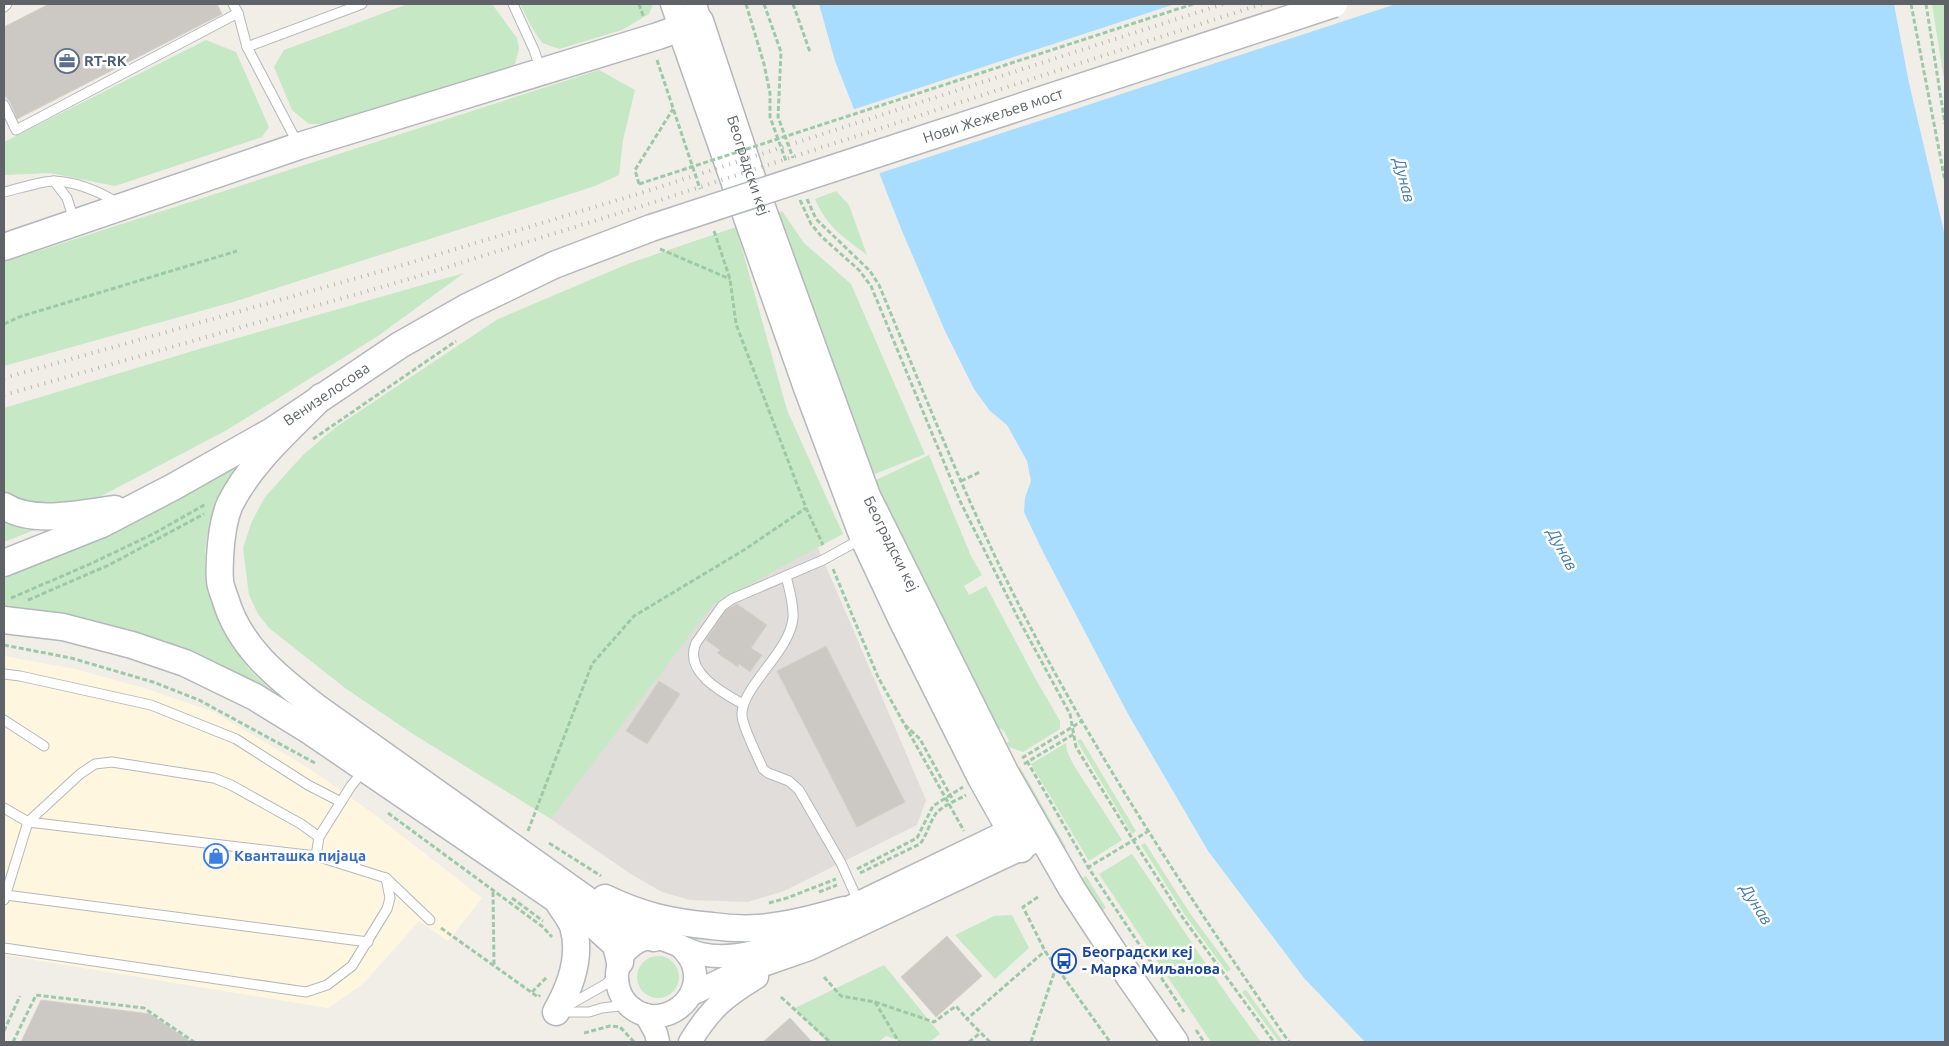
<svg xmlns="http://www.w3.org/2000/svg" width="1949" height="1046" font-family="Ubuntu,sans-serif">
  <rect width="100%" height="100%" fill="#f1eee8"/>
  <polygon fill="#fef6df" points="4,656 75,669 144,688 214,712 310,769 374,814 482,898 448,941 419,921 363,984 328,1008 4,955"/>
  <polygon fill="#e0ddda" points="816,543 926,800 917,825 784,891 748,902 690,900 662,892 631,874 551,819 692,614"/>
  <g fill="#c6e8c4">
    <polygon points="408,4 492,4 517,38 519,49 515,64 501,70 325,124 309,124 292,110 274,67 284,50"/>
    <polygon points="520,4 653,4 649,14 622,30 559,49 542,43 531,26"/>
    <polygon points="1932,4 1945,4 1945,86"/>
    <polygon points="206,40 236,52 269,127 262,137 115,186 50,173 4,175 4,142"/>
    <polygon points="599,70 635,90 623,140 619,175 595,186 233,302 4,366 4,262"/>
    <path d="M 836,191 L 849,205 L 867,255 C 842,236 828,228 815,199 Z"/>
    <polygon points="782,211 804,243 851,284 925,454 870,476 770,216"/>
    <polygon points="736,227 787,410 843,534 713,604 551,819 413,734 345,688 269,628 258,614 249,595 243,548 252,521 265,497 304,454 336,427 498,319 630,263"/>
    <polygon points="464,273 378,336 227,430 88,503 55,509 4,500 4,408 206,347"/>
    <polygon points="929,455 971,556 982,575 964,586 969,595 986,586 1035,678 1060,721 1060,729 1023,752 1009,747 1007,743 1009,741 1004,731 990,722 897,539 876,480"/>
    <path d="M 244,459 C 233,477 214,507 209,527 C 196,580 218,631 251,671 C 265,687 285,700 300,713 L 4,614 L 4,576 L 26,568 Z"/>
    <polygon points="4,519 42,527 4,542"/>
    <polygon points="1081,739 1136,831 1132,834 1077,741"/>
    <polygon points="1066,743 1067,751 1073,764 1122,840 1089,861 1031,764"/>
    <polygon points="1020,767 1066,847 1060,851 1014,771"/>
    <polygon points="1145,843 1189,912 1231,969 1227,972 1185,915 1141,845"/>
    <path d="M 1132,854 C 1176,917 1216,982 1261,1042 L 1211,1042 L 1099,874 Z"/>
    <polygon points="1086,876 1106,908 1098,913 1078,881"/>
    <polygon points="1012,915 1029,948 995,979 955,935 994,916"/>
    <circle cx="658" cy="977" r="21"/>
    <polygon points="884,965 940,1034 929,1042 903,1042 886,1036 878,1042 827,1042 795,1008"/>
    <polygon points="1246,990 1283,1042 1279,1042 1242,992"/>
  </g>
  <polygon fill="#a9ddff" points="819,4 1894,4 1909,83 1945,236 1945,1042 1365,1042 1304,978 1208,851 1128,714 1042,550 1024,512 1025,498 1031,481 1027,461 1007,425 990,411 974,389 945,331 902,231 835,61"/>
  <polygon fill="#f1eee8" points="1175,4 1396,4 877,174 852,110"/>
  <g fill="#ccc9c5" stroke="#d6d0c6">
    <polygon points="49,4 217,4 222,14 17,119 10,102 4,95 4,27"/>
    <polygon points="737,604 767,625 751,648 762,655 750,672 739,664 738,667 717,653 720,650 706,640 726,610"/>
    <polygon points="826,646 905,802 857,827 777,671"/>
    <polygon points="659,681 680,694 647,744 626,731"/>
    <polygon points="947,936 982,976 936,1017 901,977"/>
    <polygon points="41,1000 150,1014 191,1042 21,1042"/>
    <polygon points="790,1018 812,1042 763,1042"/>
  </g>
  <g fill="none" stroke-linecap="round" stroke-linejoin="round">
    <defs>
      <g id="service">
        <polyline points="233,4 238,13 247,47 298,144"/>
        <polyline points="513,4 534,50 541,70"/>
        <polyline points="4,7 7,4"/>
        <polyline points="247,47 362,4"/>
        <polyline points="4,105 16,130 238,13"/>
        <polyline points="54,181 67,198 74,220"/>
        <path d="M 4,192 C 17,189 42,181 54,181 C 77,182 100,192 118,203"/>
        <path d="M 786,576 C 789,589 794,604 793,618 C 790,652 741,687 742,715 C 742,726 758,757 763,769 L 768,773 L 789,781 L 799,790 L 841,863 L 859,903"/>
        <polyline points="4,674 20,676 151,705 236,739 308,785 341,802"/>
        <path d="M 743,704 C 723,693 683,672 696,643 L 722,606 L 732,599 L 823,560 L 861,539"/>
        <polyline points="4,720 44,746"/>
        <polyline points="4,808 28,822 316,856 319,837 351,786 364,770"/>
        <polyline points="316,856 386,878 430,920"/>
        <polyline points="6,895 368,942"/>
        <polyline points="4,900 28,822 80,774 95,764 112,762 214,778 231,785 301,824 319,837"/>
        <polyline points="4,948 306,992 327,985 352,966 387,909 390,898 386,878"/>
        <polyline points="567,1006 606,984 615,975"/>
        <polyline points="561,1012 589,1012 602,1008 627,1005"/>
      </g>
      <g id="tertiary">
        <polyline points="672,4 680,27"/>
        <polyline points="695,4 700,21"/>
        <path d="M 680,946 C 686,952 692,959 694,968 C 702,1000 665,1028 636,1011 C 612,997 610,960 634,944 C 659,928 678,949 701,954 C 718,958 737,956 754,952 C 788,945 816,924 846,909 C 901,882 956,856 1010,830 L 1020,827 L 1037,828 L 1028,845 L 1021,849 L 809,949 L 723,979 L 692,994"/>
        <polyline points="646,1015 656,1033 658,1042"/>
        <path d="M 690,1042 C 710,1009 724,997 757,977"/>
      </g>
      <g id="secondary">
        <polyline points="680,27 807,388 863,537 902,620 981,778 1021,849"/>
        <path id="s1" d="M 4,247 L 299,146 L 658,36 L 700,21 L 759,199 L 867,496 L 1006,774 L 1072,889 L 1129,976 L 1175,1042"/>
        <path d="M 321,397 C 289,430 251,462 230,504 C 223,520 221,540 220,557 C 220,564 219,572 220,580 C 220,586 223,592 225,598 C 239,647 277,677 316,707 L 618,922 L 634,931 L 654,938"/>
        <path d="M 4,506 C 33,525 82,513 115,509"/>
        <path id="s2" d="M 4,563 L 102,524 L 173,487 L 272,431 L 400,345 L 467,307 L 554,265 L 651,228"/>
        <polyline points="4,620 63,627 132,645 185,663 255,697 310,731 594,925 616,945 620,962"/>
        <path d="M 605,898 C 643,916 670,922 712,926 C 727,928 742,929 758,928 C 787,926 816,918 844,910"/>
        <path d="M 556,1012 C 571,986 582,956 573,926 C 570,918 563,910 559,903"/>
      </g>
    </defs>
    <use href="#service" stroke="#b5b8bc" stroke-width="11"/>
    <use href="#tertiary" stroke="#b5b8bc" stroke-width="25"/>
    <use href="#secondary" stroke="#b4b7bc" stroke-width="29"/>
    <g stroke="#9dc9a8" stroke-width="3" stroke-dasharray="5 2.5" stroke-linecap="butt">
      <polyline points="639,4 644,18"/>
      <polyline points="746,4 764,64 770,93 770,117 786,161"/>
      <polyline points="764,4 781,52 778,117 793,158"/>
      <polyline points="793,4 810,52"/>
      <polyline points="1911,4 1945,181"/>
      <polyline points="1926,4 1945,124"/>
      <polyline points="657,60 700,189"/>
      <polyline points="639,184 635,170 673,109"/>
      <path d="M 807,199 L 816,219 L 870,271 L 879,285 C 916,374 952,465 993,552 C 1075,725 1180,885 1289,1042"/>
      <polyline points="800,200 811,224 822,237 859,270 871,286 960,501 1019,620 1070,714 1076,747 1133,840 1183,918 1274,1042"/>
      <polyline points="714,231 730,279 736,324 806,508 823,545"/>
      <polyline points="660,249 730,279"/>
      <polyline points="4,324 19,317 237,251"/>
      <polyline points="313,439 456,341"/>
      <polyline points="961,481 980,472"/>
      <polyline points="833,569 878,677 964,831"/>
      <polyline points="11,598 88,565 153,534 206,504"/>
      <polyline points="28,600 109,565 204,514"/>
      <polyline points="4,645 71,658 153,682 199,700 315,763"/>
      <polyline points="905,725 920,739 954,802"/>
      <polyline points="1022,758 1082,721"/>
      <polyline points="1027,761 1088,867 1184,1012"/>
      <polyline points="1024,764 1074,734"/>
      <polyline points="388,813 543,927 552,937"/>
      <polyline points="528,831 592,664 634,616 744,550 806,508"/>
      <polyline points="549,843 601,876"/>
      <polyline points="1087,868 1147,832"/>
      <polyline points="857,869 917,838 933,806 963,787"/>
      <path d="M 860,873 L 920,844 C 927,835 929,824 935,815 C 941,806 956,801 966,795"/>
      <polyline points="493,892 494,965"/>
      <polyline points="819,892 837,885"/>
      <polyline points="1038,897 1023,907 1045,951 1110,1042"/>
      <polyline points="512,898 543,921"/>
      <polyline points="769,903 787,898 836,879"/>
      <polyline points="441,928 538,997 540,995"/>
      <polyline points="824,977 841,996 875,1002 899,1042"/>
      <polyline points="532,992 547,977"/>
      <polyline points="781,997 830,1042"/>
      <polyline points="875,1002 934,1022 956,1006 967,1019"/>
      <polyline points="1196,1030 1204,1042"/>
      <polyline points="4,1031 20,996"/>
      <polyline points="584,1033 610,1026 620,1027 634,1042"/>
      <polyline points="13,1042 36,995 144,1008 194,1042"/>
      <polyline points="969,1042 980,1033"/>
      <polyline points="990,1042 967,1019 1045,951"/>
      <polyline points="1031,1042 1056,967"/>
    </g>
    <use href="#service" stroke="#fff" stroke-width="9"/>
    <use href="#tertiary" stroke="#fff" stroke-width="22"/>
    <use href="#secondary" stroke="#fff" stroke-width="26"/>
    <g stroke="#b6b7b8" stroke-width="4" stroke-dasharray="1 6" stroke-linecap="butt">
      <polyline points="4,378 403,265 641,193 1223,4"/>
      <polyline points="4,395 406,280 645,205 1262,4"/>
    </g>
    <defs>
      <g id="secondary-bridge">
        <path id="s3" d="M 651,228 L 1334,4"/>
      </g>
    </defs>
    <use href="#secondary-bridge" stroke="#b4b7bc" stroke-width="29" stroke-linecap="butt"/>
    <polyline stroke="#9dc9a8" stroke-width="3" stroke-dasharray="5 2.5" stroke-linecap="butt" points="639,184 1193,4"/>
    <use href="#secondary-bridge" stroke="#fff" stroke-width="26"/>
  </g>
  <defs>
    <symbol id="office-ring" viewBox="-11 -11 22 22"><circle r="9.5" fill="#fff" stroke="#5c6f8a" stroke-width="1.5"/><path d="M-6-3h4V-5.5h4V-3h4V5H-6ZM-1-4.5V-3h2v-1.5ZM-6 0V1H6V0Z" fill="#5c6f8a"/></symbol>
    <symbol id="shop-ring" viewBox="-11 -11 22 22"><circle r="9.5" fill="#fff" stroke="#3f7fe0" stroke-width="1.5"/><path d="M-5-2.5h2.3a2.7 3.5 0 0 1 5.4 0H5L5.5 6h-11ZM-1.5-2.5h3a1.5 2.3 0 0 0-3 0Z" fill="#3f7fe0"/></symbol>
    <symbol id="bus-ring" viewBox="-11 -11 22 22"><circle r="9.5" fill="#fff" stroke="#1a4fb4" stroke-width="1.5"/><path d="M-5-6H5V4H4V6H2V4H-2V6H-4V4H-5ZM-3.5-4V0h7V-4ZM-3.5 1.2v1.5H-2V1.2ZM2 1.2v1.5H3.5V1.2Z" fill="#1a4fb4"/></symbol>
  </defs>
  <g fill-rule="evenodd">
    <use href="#office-ring" x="53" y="47" width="28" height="28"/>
    <use href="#shop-ring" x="202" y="842" width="28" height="28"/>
    <use href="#bus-ring" x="1050" y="947" width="28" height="28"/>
  </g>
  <g text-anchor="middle" stroke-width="5" stroke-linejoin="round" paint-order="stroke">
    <g font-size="15" font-weight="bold" fill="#4e5e75" stroke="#fff" text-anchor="start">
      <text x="84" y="66">RT-RK</text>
    </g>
    <g font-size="15" fill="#5f6368" stroke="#fff">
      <text dy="5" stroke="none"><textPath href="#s3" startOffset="360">Нови Жежељев мост</textPath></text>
      <text dy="5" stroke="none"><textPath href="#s1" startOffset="884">Београдски кеј</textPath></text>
      <text dy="5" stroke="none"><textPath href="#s2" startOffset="365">Венизелосова</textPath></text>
      <text dy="5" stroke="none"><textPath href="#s1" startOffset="1289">Београдски кеј</textPath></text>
    </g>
    <g font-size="15" font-weight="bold" fill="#366cbe" stroke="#fff" text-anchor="start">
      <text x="234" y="861">Кванташка пијаца</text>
    </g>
    <g font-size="15" font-weight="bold" fill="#164399" stroke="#fff" text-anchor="start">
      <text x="1082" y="957">Београдски кеј<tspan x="1082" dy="17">- Марка Миљанова</tspan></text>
    </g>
    <g font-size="16" font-style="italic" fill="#4179ab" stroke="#fff">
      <text transform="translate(1405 180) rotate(76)" y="6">Дунав</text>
      <text transform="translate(1563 549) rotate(62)" y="6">Дунав</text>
      <text transform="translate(1757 904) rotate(58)" y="6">Дунав</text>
    </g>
  </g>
  <rect width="1949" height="1046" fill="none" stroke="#5f6368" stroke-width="10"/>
</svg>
